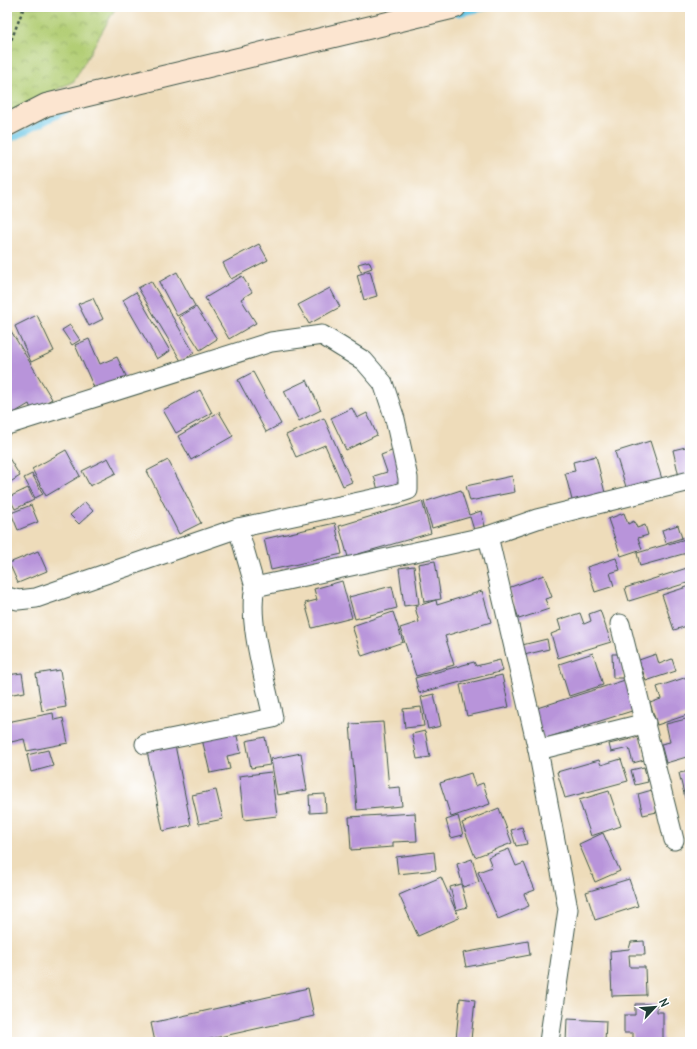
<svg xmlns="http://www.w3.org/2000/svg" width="697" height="1049" font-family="Delius,sans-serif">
  <defs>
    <pattern id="park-crowns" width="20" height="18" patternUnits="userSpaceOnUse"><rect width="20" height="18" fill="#b2ce75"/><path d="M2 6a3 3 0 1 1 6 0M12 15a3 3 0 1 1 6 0" fill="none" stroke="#90a861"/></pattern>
  </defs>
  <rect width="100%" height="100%" fill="#fff"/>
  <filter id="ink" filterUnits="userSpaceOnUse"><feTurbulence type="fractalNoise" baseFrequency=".025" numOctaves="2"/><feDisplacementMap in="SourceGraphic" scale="8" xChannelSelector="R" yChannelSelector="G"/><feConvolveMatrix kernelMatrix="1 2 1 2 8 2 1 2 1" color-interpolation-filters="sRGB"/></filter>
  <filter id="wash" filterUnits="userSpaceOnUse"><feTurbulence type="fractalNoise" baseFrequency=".012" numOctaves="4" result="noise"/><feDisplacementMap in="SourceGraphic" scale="16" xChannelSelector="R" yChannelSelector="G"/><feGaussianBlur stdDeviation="0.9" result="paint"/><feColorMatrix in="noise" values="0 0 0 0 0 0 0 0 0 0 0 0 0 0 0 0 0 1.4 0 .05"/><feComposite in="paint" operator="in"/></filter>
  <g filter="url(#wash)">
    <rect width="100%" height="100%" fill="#eedcba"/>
    <polygon fill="url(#park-crowns)" stroke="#688654" points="7,7 116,7 74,81 7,115"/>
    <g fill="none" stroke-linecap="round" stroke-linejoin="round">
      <g stroke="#66c5e4" stroke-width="6">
        <polyline points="457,14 489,7"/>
        <polyline points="7,141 66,111"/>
      </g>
    </g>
    <g id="blocks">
      <g fill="#b894da">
        <polygon points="259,244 268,260 231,279 223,263"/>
        <polygon points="369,261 372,268 361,272 358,264"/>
        <polygon points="370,271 377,296 364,300 357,275"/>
        <polygon points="177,272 195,306 177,316 159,282"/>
        <polygon points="242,276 252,292 241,299 256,323 229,339 205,298"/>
        <polygon points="151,281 194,353 181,361 138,288"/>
        <polygon points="330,288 340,307 309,324 298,305"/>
        <polygon points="136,292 170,351 157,359 123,300"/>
        <polygon points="93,298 103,319 89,326 78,304"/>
        <polygon points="196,307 217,339 200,350 179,317"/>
        <polygon points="37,315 54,351 31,362 15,326"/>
        <polygon points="70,325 80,340 72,345 62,330"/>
        <polygon points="8,326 52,399 32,411 29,404 7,417"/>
        <polygon points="89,339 100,364 117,357 126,376 95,390 75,345"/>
        <polygon points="253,372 281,424 266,432 238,380"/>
        <polygon points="307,380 321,410 299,421 284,391"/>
        <polygon points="200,390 212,413 176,433 163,410"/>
        <polygon points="352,408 357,418 367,413 377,435 346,450 331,418"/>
        <polygon points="219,412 233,436 191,460 178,436"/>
        <polygon points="324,418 352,482 343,486 325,445 296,457 286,435"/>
        <polygon points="650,441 662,479 627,490 615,452"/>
        <polygon points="690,446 690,475 679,477 673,450"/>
        <polygon points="66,450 80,476 46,496 32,469"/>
        <polygon points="394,450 404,481 378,490 374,476 387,472 381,455"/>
        <polygon points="7,455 20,476 7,484"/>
        <polygon points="596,456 606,497 573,504 565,473 575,471 573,462"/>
        <polygon points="108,458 116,473 90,486 82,471"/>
        <polygon points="168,460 201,523 179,534 147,471"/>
        <polygon points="32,474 43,494 35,498 24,478"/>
        <polygon points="512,476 515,492 470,501 466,486"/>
        <polygon points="28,488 34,500 15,509 9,497"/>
        <polygon points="461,490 469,515 481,511 485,526 474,530 470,517 432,528 424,502"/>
        <polygon points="422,501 431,533 348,557 339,526"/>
        <polygon points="85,502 93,511 79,524 70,515"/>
        <polygon points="31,505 38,522 18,530 11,513"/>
        <polygon points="624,513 628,524 634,521 637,528 645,525 648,535 638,538 642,549 621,556 608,519"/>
        <polygon points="335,523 342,554 271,570 264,539"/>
        <polygon points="678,525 682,538 666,543 662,530"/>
        <polygon points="689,538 690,552 640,566 637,553"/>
        <polygon points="38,551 47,571 18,583 9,563"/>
        <polygon points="616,558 620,570 610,573 614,586 595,592 587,567"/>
        <polygon points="435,561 441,599 424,602 418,564"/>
        <polygon points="414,566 419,604 404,606 399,568"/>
        <polygon points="690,567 690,582 629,601 625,588"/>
        <polygon points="544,575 552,597 545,599 549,609 519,619 508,588"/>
        <polygon points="342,581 352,618 312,628 305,603 317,600 314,589"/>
        <polygon points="392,586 397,608 355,619 349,597"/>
        <polygon points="690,586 690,625 674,630 662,595"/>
        <polygon points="482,591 491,622 445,636 454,665 416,676 400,628 419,622 415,607 436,600 437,605"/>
        <polygon points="600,610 611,642 558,658 551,634 561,630 558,620 580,613 584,624 591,621 589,614"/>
        <polygon points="393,612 403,642 362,656 352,626"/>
        <polygon points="547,639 549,649 524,655 522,645"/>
        <polygon points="593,653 603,685 569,696 559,664"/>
        <polygon points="612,654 622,654 623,678 613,678"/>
        <polygon points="656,654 659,664 672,659 676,671 646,681 639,660"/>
        <polygon points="500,660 503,671 419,693 415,678 474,662 476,666"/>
        <polygon points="60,670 66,707 42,711 36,674"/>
        <polygon points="22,673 25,692 7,695 7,675"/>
        <polygon points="502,675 509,707 467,716 460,685"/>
        <polygon points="690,676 690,714 657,725 650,703 661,699 657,687"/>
        <polygon points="625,680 635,710 543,739 534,709"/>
        <polygon points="434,694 441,726 428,729 421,697"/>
        <polygon points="421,707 424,726 405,728 403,709"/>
        <polygon points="53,713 54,720 63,718 68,743 27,751 24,739 7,743 7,722"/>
        <polygon points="690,718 690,756 666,763 661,744 670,742 666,724"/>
        <polygon points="383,722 389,788 400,787 402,806 357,810 350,724"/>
        <polygon points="425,731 430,757 417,759 412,734"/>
        <polygon points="236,732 241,753 227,756 230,769 210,773 202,739"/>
        <polygon points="265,737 270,765 251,768 246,741"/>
        <polygon points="639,737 644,760 633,763 629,748 611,752 609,744"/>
        <polygon points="175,745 191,825 163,831 147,751"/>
        <polygon points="48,750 53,766 31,772 27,755"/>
        <polygon points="301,753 307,790 277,795 271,759"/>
        <polygon points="621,759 628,781 565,798 557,772 599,760 601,765"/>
        <polygon points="644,767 648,782 635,785 631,770"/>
        <polygon points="690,771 690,805 687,806 679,773"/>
        <polygon points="271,772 277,816 244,820 239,776"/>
        <polygon points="471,773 475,786 483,783 490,804 451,817 440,783"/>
        <polygon points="216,790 223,819 199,824 192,795"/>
        <polygon points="652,790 657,812 643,815 638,794"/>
        <polygon points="609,791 621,826 591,836 579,800"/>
        <polygon points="325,794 326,812 310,813 309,795"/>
        <polygon points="499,808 512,843 475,857 462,823"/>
        <polygon points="415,813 417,841 393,842 393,847 351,850 349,817"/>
        <polygon points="458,816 463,835 451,838 446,820"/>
        <polygon points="522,827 527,844 516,846 511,830"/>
        <polygon points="603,833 620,871 595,882 579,844"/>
        <polygon points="509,849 516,866 524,863 535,890 524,894 529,906 498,919 478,872 492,867 488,857"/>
        <polygon points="434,852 436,870 398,874 396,857"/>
        <polygon points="472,859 479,882 463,887 457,864"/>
        <polygon points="441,877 459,918 418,936 399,895"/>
        <polygon points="629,879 638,906 595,920 586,892"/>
        <polygon points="461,884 467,907 456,910 450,887"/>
        <polygon points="528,941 530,955 466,967 463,953"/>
        <polygon points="644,941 645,955 629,955 630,967 645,967 646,995 612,996 610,951 629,949 631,942"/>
        <polygon points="308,988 314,1016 197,1042 155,1042 151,1023"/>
        <polygon points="460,998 475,1000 471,1040 456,1039"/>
        <polygon points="635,1004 657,1004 657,1012 663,1012 663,1042 633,1042 633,1033 624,1033 624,1015 635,1015"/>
        <polygon points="567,1019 606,1021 605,1042 566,1042"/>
      </g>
    </g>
  </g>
  <g filter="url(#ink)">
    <use href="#blocks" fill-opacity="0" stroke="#3e5548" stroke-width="1"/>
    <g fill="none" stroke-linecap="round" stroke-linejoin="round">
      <defs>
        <g id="street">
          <polyline points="7,425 271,342 322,335 364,361 383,383 395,419 408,478 408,490 396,494 238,528 36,598 18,600 7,597"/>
          <polyline points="238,528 255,587"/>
          <polyline points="488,536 538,750 568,909 549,1042"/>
          <polyline points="620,624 674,840"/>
          <path d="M 145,744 L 273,718 C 266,683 247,621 255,587 L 488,536 L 537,519 L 690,481"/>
          <polyline points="538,750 646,723"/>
        </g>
        <polyline id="secondary" points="7,125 46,105 455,7"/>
      </defs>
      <use href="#street" stroke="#3e5548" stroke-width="21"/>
      <use href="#secondary" stroke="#3e5548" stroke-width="24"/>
      <polyline stroke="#3e5548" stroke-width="2.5" stroke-dasharray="3 3" stroke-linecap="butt" points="7,51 24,7"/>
      <use href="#street" stroke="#fff" stroke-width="19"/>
      <use href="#secondary" stroke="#fce5d0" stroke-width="22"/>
    </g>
  </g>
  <rect width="697" height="1049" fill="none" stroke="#fff" stroke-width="24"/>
  <g transform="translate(655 1007) rotate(64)" stroke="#ffffff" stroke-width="3" paint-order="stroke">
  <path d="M0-3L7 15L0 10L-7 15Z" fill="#1f3d34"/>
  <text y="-6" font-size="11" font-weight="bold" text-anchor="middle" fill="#1f3d34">N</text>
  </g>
</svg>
